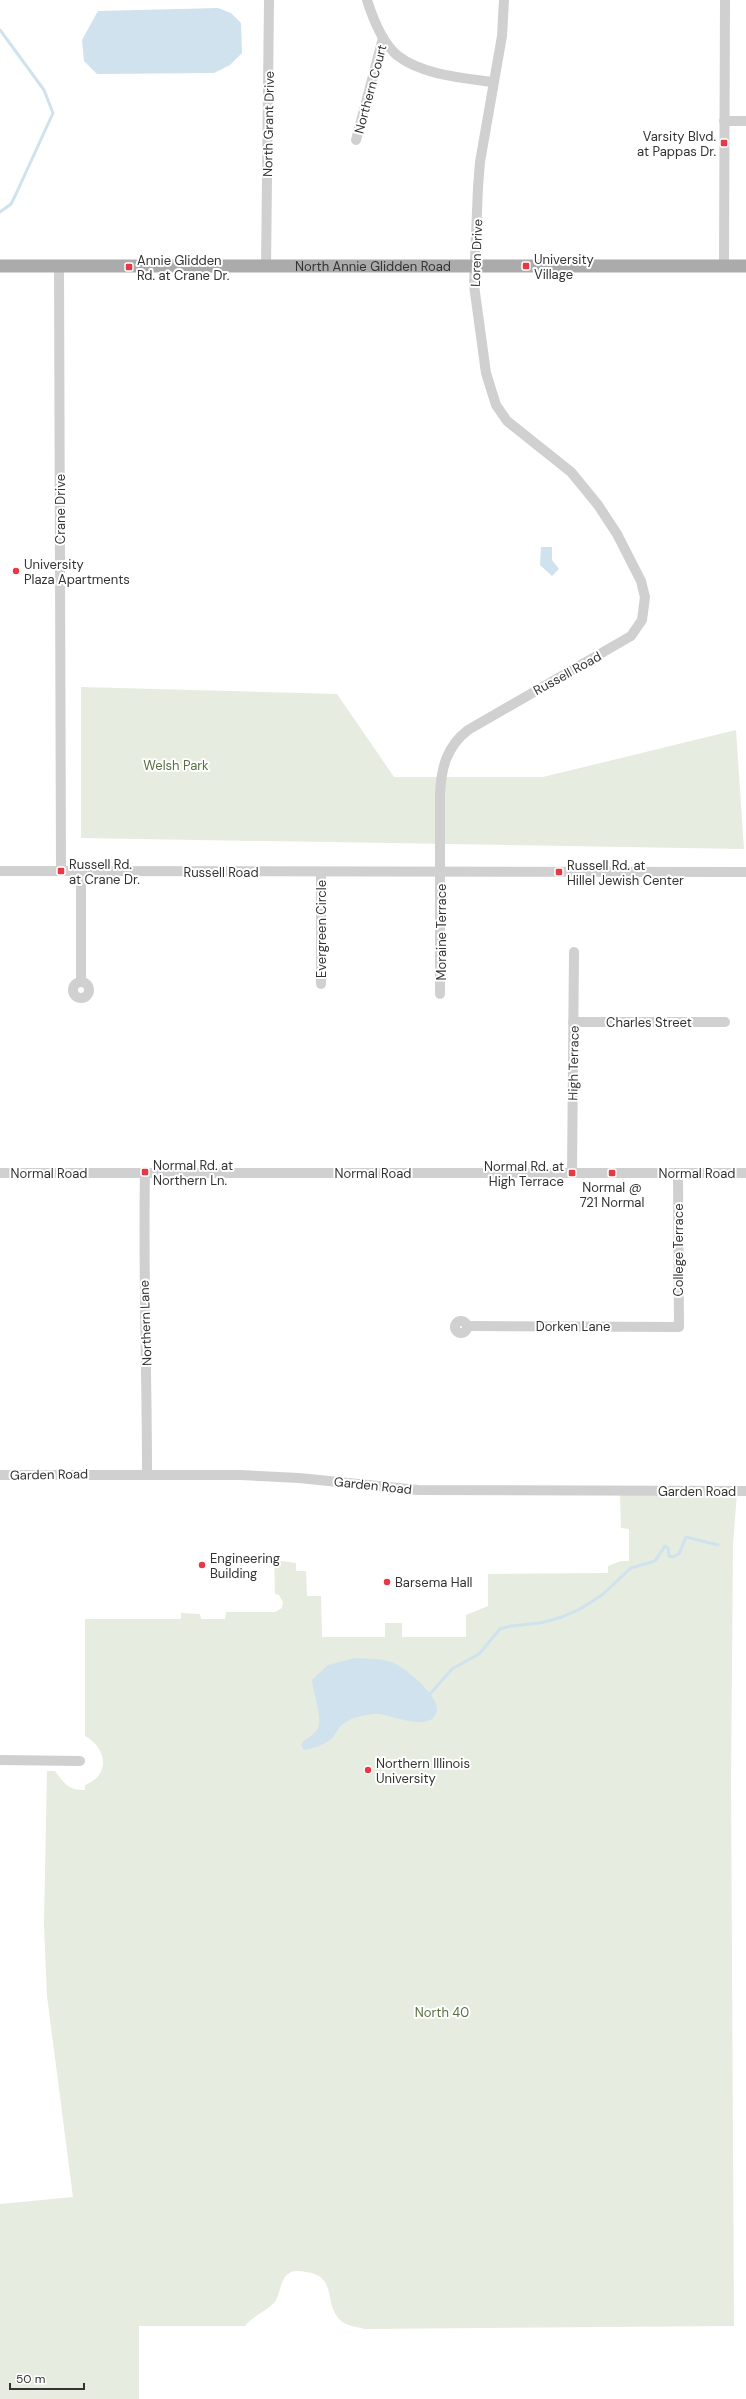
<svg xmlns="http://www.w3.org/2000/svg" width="746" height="2399" font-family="'DM Sans',sans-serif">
  <rect width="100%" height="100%" fill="#fff"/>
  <g fill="#e6ecdf">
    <polygon points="81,687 337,694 394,777 543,777 736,730 744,849 81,838"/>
    <path d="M 620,1492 L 737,1492 L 733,1545 L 731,1782 L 734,2326 L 365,2329 C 358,2327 346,2326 340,2320 C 323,2303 338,2276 306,2272 C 300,2271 293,2270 288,2274 C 279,2281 281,2296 273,2304 C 264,2312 253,2316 245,2326 L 139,2326 L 139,2399 L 0,2399 L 0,2204 L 73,2197 L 47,1996 L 44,1926 L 47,1771 L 55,1771 C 64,1783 69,1791 85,1790 L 85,1785 C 111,1775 107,1748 85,1736 L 85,1619 L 181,1619 L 181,1613 L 200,1614 L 201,1619 L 225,1619 L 226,1612 L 275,1612 L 282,1608 L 283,1602 L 279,1595 L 275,1594 L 274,1560 L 296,1563 L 296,1571 L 306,1571 L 307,1596 L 321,1596 L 322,1637 L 385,1637 L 385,1623 L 402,1623 L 402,1637 L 466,1637 L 466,1615 L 488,1606 L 488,1574 L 608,1573 L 608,1566 L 621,1561 L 629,1561 L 629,1529 L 621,1528 Z"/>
  </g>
  <g fill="#cfe2ee">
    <polygon points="218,8 231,13 241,23 242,53 230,65 214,73 97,74 84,61 82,40 98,11"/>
    <polygon points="541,547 552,547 552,560 559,569 552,576 540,565"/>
    <path d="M 355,1658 C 368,1659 382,1658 394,1663 C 406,1669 449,1702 434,1717 C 421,1731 387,1712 372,1714 C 360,1716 347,1718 339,1728 C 336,1732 334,1737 330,1740 C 323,1746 313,1748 304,1750 L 301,1745 C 305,1738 312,1737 317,1730 C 324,1720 313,1693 312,1680 L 328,1665 Z"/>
  </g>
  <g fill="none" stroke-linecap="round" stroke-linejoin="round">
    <g stroke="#cfe2ee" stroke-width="3">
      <polyline points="0,30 44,90 53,113 16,194 11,204 0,212"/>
      <polyline points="430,1694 452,1669 479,1654 500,1629 511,1626 540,1623 562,1617 580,1609 602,1595 631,1568 655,1561 665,1546 668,1548 669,1556 673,1557 679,1554 686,1537 718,1545"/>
    </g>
    <g stroke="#d0d0d0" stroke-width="10">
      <path d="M 367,0 C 373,19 382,43 398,56 C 423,75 463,78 493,82"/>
      <polyline points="724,121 746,121"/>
      <polyline points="356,140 383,38"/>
      <polyline points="59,266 61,871"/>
      <polyline points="724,266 725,0"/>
      <polyline points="266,267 269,0"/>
      <polyline points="0,871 746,872"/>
      <polyline points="81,871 81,981"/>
      <polyline points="321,873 321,984"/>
      <circle cx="81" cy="990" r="8"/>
      <path d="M 440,994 L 440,795 C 441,769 446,747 468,730 L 631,636 L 642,620 L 645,597 L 641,581 L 617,534 L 598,505 L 571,472 L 507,421 L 496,405 L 486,373 L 474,285 L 478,187 L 480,162 L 502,36 L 504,0"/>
      <polyline points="573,1022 725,1022"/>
      <path d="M 145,1172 C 143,1273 147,1373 147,1473"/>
      <polyline points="0,1173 746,1173"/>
      <polyline points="572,1173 574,952"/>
      <circle cx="461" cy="1327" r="6"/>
      <polyline points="468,1326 679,1327 678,1173"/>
      <polyline points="0,1475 240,1475 299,1478 418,1490 746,1491"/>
      <polyline points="0,1760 80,1761"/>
    </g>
    <path stroke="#ababab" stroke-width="13" id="s1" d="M 0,266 L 746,266"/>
  </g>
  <g fill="#e63946" stroke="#fff" stroke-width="1.5">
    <rect x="720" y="139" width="8" height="8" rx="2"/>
    <rect x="522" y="262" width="8" height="8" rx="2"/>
    <rect x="125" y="263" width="8" height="8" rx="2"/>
    <circle cx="16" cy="571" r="4"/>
    <rect x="57" y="867" width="8" height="8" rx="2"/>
    <rect x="555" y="868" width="8" height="8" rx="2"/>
    <rect x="141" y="1168" width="8" height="8" rx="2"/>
    <rect x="568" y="1169" width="8" height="8" rx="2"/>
    <rect x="608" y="1169" width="8" height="8" rx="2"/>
    <circle cx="202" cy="1565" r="4"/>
    <circle cx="387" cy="1582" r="4"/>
    <circle cx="368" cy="1770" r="4"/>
  </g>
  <g text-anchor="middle" stroke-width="4" stroke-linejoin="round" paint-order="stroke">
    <g font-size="13" fill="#333" stroke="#fff">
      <text transform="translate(370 89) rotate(-75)" y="5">Northern Court</text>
      <text transform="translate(268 124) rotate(-89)" y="5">North Grant Drive</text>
      <text transform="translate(476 253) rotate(-88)" y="5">Loren Drive</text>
      <text dy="5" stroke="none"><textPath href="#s1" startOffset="373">North Annie Glidden Road</textPath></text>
      <text transform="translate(60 509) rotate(-90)" y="5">Crane Drive</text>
      <text transform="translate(567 673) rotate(-29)" y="5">Russell Road</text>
      <text x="221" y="877">Russell Road</text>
      <text transform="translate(321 929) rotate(-90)" y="5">Evergreen Circle</text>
      <text transform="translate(441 932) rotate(-90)" y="5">Moraine Terrace</text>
      <text x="649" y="1027">Charles Street</text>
      <text transform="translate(573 1063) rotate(-89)" y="5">High Terrace</text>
      <text x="49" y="1178">Normal Road</text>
      <text x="373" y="1178">Normal Road</text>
      <text x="697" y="1178">Normal Road</text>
      <text transform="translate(678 1250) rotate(-90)" y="5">College Terrace</text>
      <text transform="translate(145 1323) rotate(-92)" y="5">Northern Lane</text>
      <text x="573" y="1331">Dorken Lane</text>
      <text transform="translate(49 1474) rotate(-1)" y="5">Garden Road</text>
      <text transform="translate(373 1485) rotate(6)" y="5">Garden Road</text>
      <text x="697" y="1496">Garden Road</text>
    </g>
    <g font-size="13" fill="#333" stroke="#fff" text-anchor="start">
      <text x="716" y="141" text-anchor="end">Varsity Blvd.<tspan x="716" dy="15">at Pappas Dr.</tspan></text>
      <text x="534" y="264">University<tspan x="534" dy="15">Village</tspan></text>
      <text x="137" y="265">Annie Glidden<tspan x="137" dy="15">Rd. at Crane Dr.</tspan></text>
      <text x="24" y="569">University<tspan x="24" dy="15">Plaza Apartments</tspan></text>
      <text x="69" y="869">Russell Rd.<tspan x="69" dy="15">at Crane Dr.</tspan></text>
      <text x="567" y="870">Russell Rd. at<tspan x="567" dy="15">Hillel Jewish Center</tspan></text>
      <text x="153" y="1170">Normal Rd. at<tspan x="153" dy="15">Northern Ln.</tspan></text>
      <text x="564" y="1171" text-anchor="end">Normal Rd. at<tspan x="564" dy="15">High Terrace</tspan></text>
      <text x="612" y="1192" text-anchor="middle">Normal @<tspan x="612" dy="15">721 Normal</tspan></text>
      <text x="210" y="1563">Engineering<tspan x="210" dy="15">Building</tspan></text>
      <text x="395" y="1587">Barsema Hall</text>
      <text x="376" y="1768">Northern Illinois<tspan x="376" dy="15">University</tspan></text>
    </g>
    <g font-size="13" fill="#56703f" stroke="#fff">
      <text x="176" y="770">Welsh Park</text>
      <text x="442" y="2017">North 40</text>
    </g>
  </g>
  <path d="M10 2383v6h74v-6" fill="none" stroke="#333333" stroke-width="2"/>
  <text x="16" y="2383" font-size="12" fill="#333333" stroke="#ffffff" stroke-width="3" paint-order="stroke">50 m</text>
</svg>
